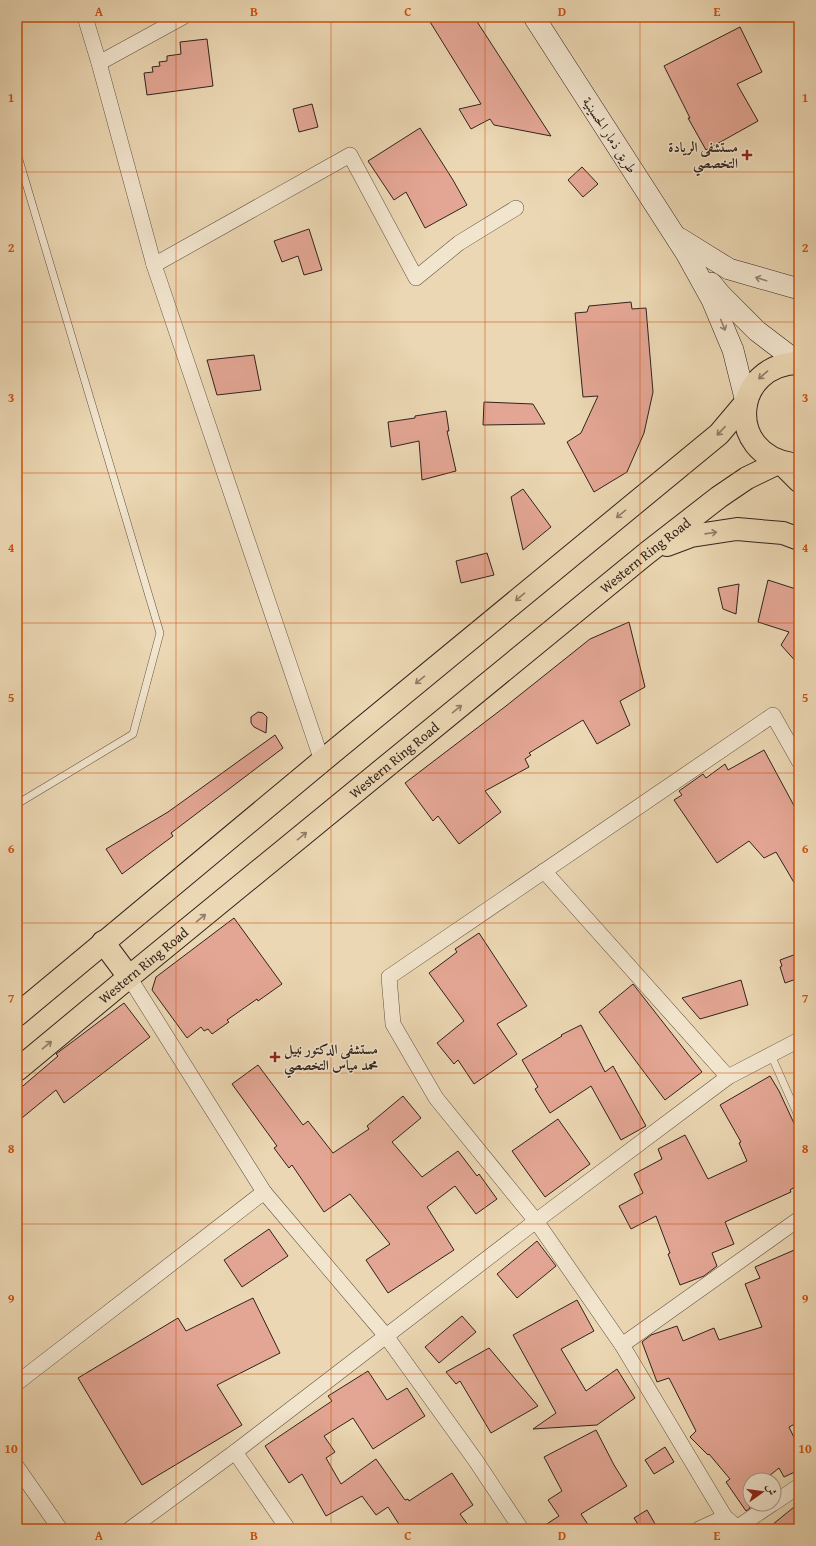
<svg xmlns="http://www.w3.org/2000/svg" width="816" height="1546" font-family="'Gentium Book Plus',Amiri,serif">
  <rect width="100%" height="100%" fill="#ebd7b3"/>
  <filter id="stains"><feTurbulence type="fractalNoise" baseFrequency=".005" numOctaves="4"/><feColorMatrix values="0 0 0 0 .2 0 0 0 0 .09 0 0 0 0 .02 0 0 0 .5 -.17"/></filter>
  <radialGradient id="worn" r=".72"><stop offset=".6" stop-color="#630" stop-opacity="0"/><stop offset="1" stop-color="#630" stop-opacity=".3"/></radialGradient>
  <g fill="#e3a694" stroke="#31231d">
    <polygon points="427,17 474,17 551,136 494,125 490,119 471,129 459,109 481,104"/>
    <polygon points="740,27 762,72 737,84 758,121 706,150 688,118 690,118 664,66"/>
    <polygon points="207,39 213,86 147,95 144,73 153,72 152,67 160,66 159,62 167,61 167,56 181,54 180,42"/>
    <polygon points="312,104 318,127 299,132 293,109"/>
    <polygon points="420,128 453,180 467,205 425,228 406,192 394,200 368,161"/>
    <polygon points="582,167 598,184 583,197 568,180"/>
    <polygon points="309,229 322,270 304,275 298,256 282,262 274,241"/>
    <polygon points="631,302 632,309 646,308 653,392 644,433 627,472 594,492 567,442 581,433 598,396 583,397 575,313 587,312 589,306"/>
    <polygon points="254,355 261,390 217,395 207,360"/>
    <polygon points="484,402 533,404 545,424 483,425"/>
    <polygon points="446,411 449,431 447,431 456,471 422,480 419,441 391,447 388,422 415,418 415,416"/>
    <polygon points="523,489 551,527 523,550 511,497"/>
    <polygon points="487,553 494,575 461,583 456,561"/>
    <polygon points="768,580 799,590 799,665 781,645 789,632 758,622"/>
    <polygon points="739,584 736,614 723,609 718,588"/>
    <polygon points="629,622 645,687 620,701 630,725 597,744 583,720 529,753 531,755 525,759 529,767 485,791 501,812 459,844 438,816 433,821 405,783 506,706 590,639"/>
    <polygon points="258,712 263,713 267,717 266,733 254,727 251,723 251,717"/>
    <polygon points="275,735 283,748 171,833 173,836 122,874 106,849 168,812"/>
    <polygon points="764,750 799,815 799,891 776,852 764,858 749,841 717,863 674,800 682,795 679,791 703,774 706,778 725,764 728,770"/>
    <polygon points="234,918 282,984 258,1001 257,999 227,1020 229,1022 212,1034 208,1029 204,1031 201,1027 187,1038 152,990 156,977"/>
    <polygon points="479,933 527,1006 497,1024 517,1054 474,1084 458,1060 454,1064 437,1043 464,1021 429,973 457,952 455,949"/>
    <polygon points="799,953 799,978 785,983 780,967 782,966 780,960"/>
    <polygon points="741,980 748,1005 700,1019 682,998"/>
    <polygon points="633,984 702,1072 665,1100 599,1012"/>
    <polygon points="124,1003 150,1037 64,1103 56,1090 17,1122 17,1091 58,1056 56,1054"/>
    <polygon points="581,1025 605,1072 613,1066 646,1126 621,1140 591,1086 550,1113 535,1089 538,1087 522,1060 562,1036 561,1035"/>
    <polygon points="258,1065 303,1125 308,1121 333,1153 369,1129 367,1126 403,1096 421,1118 392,1142 422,1177 458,1151 477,1176 479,1174 497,1199 476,1214 455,1186 427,1207 454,1250 388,1293 366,1260 390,1244 350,1194 324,1212 292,1165 289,1168 274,1148 277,1146 232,1084"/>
    <polygon points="770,1076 779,1091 799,1134 799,1184 790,1190 791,1192 725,1222 734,1244 712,1253 717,1266 704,1276 680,1285 668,1254 670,1253 656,1216 631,1229 619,1206 643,1193 634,1174 662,1159 658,1149 685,1135 708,1179 747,1161 739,1143 741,1142 720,1105"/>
    <polygon points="558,1119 590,1164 545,1197 512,1151"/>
    <polygon points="269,1229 288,1256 242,1287 224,1260"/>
    <polygon points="537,1241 556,1266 517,1298 497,1274"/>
    <polygon points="799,1248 799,1422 789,1427 799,1448 799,1470 784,1477 779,1468 764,1480 750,1480 750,1508 746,1511 726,1482 730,1479 709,1454 708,1455 690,1437 696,1431 669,1378 657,1382 642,1342 651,1335 677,1326 683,1341 714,1328 719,1340 762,1327 745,1284 760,1278 755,1267"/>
    <polygon points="253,1298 280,1353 217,1385 242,1425 142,1485 78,1378 178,1318 186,1331"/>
    <polygon points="577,1300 594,1331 561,1349 586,1391 617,1369 635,1398 597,1425 533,1429 556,1413 513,1335"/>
    <polygon points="462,1316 476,1332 439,1363 425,1347"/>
    <polygon points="489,1348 538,1406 491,1433 460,1381 456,1384 446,1372"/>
    <polygon points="368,1371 387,1400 407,1388 425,1416 373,1449 353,1418 324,1436 335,1452 326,1458 341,1484 376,1459 405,1500 408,1499 409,1501 452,1473 473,1505 460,1514 471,1529 402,1529 388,1507 376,1515 362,1496 326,1516 302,1474 289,1483 265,1446 332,1401 328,1396"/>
    <polygon points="596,1430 614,1465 627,1486 581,1514 591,1529 539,1529 559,1516 548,1500 562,1491 544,1457"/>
    <polygon points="665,1447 674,1462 654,1474 645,1460"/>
    <polygon points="799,1503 799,1529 767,1529"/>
    <polygon points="647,1510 658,1529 641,1529 634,1518"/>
  </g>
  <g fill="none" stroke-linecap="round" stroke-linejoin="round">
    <defs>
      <g id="service">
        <polyline points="17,153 160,633 133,734 17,804"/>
        <polyline points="771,1055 799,1118"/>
      </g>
      <g id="minor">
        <polyline points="85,17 99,63"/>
        <polyline points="183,17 99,63 154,265 350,155 416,278 459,243 516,208"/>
        <polyline points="154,265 322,761"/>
        <polyline points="544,871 728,1077"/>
        <polyline points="129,977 264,1192 386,1336 476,1461 521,1529"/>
        <polyline points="622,1345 799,1219"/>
        <polyline points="17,1383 264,1192"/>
        <polyline points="235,1452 288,1529"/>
        <polyline points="17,1467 60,1529"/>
        <polyline points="774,1503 799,1486"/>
        <polyline points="738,1527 772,1504"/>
        <polyline points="130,1529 235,1452 536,1221 728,1077 799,1040"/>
        <polyline points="699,1529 725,1517"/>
        <polyline points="739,1529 725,1517 622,1345 536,1221 436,1098 393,1024 389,977 773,715 799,761"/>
      </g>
      <g id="secondary">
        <polyline points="534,17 686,253 712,300 733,350 746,402"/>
        <polyline points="679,238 729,269 799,289"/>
        <polyline points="711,283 720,294 757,331 799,363"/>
      </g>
      <g id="primary">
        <path d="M 792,464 C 725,454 732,364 799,363"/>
        <polyline points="667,545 691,536 737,529 783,533 799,539"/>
        <polyline points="103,942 129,977"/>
        <polyline points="17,1015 322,761 719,434 746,402"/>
        <path id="s1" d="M 17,1070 L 129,977 L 647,553 L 719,497 L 747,478 L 780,462 L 799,481"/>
      </g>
    </defs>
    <use href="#service" stroke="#605042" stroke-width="8"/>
    <use href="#minor" stroke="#605042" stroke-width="16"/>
    <use href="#secondary" stroke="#31231d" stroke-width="22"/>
    <use href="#primary" stroke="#31231d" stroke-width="24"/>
    <use href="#service" stroke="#f2e5ce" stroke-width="7"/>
    <use href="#minor" stroke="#f2e5ce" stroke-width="15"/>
    <use href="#secondary" stroke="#f2e5ce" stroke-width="21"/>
    <use href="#primary" stroke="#ebd7b3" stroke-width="22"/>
  </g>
  <defs><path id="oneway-shaft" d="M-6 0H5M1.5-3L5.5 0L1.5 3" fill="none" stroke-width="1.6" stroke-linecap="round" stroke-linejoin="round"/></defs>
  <g stroke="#928476">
    <use href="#oneway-shaft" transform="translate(761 279) rotate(-163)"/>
    <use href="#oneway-shaft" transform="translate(723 325) rotate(68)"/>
  </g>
  <g stroke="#8e7d68">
    <use href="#oneway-shaft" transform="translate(763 375) rotate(139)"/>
    <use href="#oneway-shaft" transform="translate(721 431) rotate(133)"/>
    <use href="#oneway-shaft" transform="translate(621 514) rotate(141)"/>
    <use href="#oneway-shaft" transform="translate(711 533) rotate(-8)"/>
    <use href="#oneway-shaft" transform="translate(520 597) rotate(140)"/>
    <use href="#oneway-shaft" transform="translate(420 680) rotate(140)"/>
    <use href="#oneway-shaft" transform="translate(457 709) rotate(-39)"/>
    <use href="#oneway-shaft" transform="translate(302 836) rotate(-39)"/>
    <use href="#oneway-shaft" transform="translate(201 918) rotate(-39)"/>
    <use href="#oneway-shaft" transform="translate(47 1045) rotate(-40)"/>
  </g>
  <path fill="none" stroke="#cd510f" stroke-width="1" stroke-opacity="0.55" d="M 176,17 L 176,1529M 331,17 L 331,1529M 485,17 L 485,1529M 640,17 L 640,1529M 17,172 L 799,172M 17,322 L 799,322M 17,473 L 799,473M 17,623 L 799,623M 17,773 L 799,773M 17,923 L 799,923M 17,1073 L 799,1073M 17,1224 L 799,1224M 17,1374 L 799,1374"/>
  <g fill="#8f2418" stroke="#f2e5ce" stroke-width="1.5">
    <path d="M745 149h4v4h4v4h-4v4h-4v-4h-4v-4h4z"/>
    <path d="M273 1051h4v4h4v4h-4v4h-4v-4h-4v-4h4z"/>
  </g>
  <g text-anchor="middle" stroke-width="3" stroke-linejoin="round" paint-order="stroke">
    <g font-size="14" fill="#31231d" stroke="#f2e5ce">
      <text transform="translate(610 135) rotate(57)" y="5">طريق ذمار الحسينية</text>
      <text dy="5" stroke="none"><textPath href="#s1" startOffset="812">Western Ring Road</textPath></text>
      <text dy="5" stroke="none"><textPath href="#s1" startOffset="488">Western Ring Road</textPath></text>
      <text dy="5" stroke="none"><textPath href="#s1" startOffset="164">Western Ring Road</textPath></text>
    </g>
    <g font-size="14" font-weight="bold" fill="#31231d" stroke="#f2e5ce" text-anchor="end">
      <text x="738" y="152">مستشفى الريادة<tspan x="738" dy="16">التخصصي</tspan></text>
      <text x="284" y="1054" text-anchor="start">مستشفى الدكتور نبيل<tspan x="284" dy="16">محمد مياس التخصصي</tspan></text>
    </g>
  </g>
  <rect width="816" height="1546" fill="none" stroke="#ebd7b3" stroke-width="44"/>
  <g transform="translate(762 1492) rotate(76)"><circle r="19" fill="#f2e5ce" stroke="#a59787"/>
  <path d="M0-3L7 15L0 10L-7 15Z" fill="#8f2418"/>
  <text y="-6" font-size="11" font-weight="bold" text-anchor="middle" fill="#31231d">ش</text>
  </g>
  <rect x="22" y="22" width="772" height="1502" fill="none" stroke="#cd510f" stroke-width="1.5"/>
  <g font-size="13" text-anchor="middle" font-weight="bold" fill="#cd510f">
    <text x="99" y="16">A</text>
    <text x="254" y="16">B</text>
    <text x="408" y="16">C</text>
    <text x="562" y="16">D</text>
    <text x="717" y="16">E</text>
    <text x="11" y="102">1</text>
    <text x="805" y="102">1</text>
    <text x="11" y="252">2</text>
    <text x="805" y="252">2</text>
    <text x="11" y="402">3</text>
    <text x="805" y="402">3</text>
    <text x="11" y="552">4</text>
    <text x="805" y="552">4</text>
    <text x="11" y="702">5</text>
    <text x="805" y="702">5</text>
    <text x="11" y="853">6</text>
    <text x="805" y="853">6</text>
    <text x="11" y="1003">7</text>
    <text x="805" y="1003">7</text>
    <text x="11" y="1153">8</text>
    <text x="805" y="1153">8</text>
    <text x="11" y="1303">9</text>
    <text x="805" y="1303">9</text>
    <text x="11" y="1453">10</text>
    <text x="805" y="1453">10</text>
    <text x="99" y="1540">A</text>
    <text x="254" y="1540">B</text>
    <text x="408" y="1540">C</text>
    <text x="562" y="1540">D</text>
    <text x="717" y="1540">E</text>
  </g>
  <rect width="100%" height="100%" filter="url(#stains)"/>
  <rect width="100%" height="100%" fill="url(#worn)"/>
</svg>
